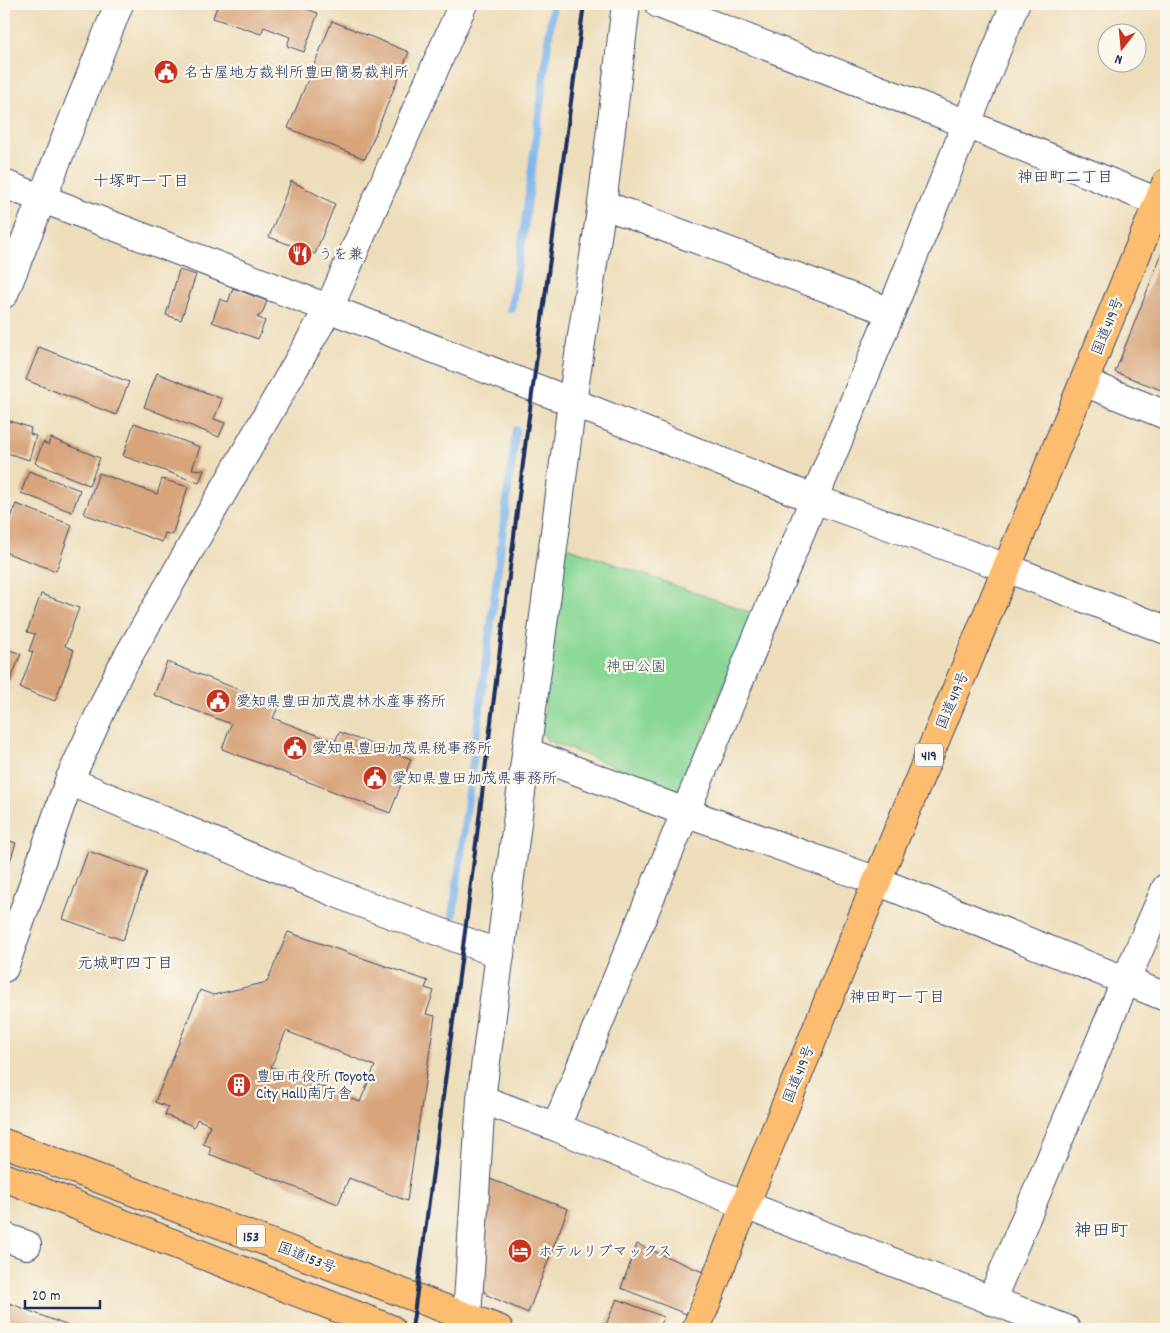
<svg xmlns="http://www.w3.org/2000/svg" width="1170" height="1333" font-family="Dekko,'Klee One',sans-serif">
  <rect width="100%" height="100%" fill="#fbf7ec"/>
  <filter id="ink" filterUnits="userSpaceOnUse"><feTurbulence type="fractalNoise" baseFrequency=".02" numOctaves="2"/><feDisplacementMap in="SourceGraphic" scale="10" xChannelSelector="R" yChannelSelector="G"/><feConvolveMatrix kernelMatrix="1 2 1 2 8 2 1 2 1" color-interpolation-filters="sRGB"/></filter>
  <filter id="wash" filterUnits="userSpaceOnUse"><feTurbulence type="fractalNoise" baseFrequency=".0096" numOctaves="4" result="noise"/><feDisplacementMap in="SourceGraphic" scale="20" xChannelSelector="R" yChannelSelector="G"/><feGaussianBlur stdDeviation="1.12" result="paint"/><feColorMatrix in="noise" values="0 0 0 0 0 0 0 0 0 0 0 0 0 0 0 0 0 1.4 0 .05"/><feComposite in="paint" operator="in"/></filter>
  <g filter="url(#wash)">
    <rect width="100%" height="100%" fill="#edddba"/>
    <polygon fill="#89d795" stroke="#52837a" points="567,547 752,613 684,785 675,790 547,740 542,732 560,572"/>
    <g fill="none" stroke-linecap="round" stroke-linejoin="round">
      <g stroke="#7bb4eb" stroke-width="8">
        <polyline points="511,309 525,223 553,4"/>
        <polyline points="453,915 516,430"/>
      </g>
    </g>
    <g id="blocks">
      <g fill="#d7a47c" fill-rule="evenodd">
        <polygon points="218,4 291,4 318,13 304,52 287,46 290,37 264,27 261,34 213,18"/>
        <polygon points="332,21 409,52 365,159 288,128"/>
        <polygon points="291,181 335,204 315,254 269,237"/>
        <polygon points="1166,243 1166,392 1115,372"/>
        <polygon points="179,270 196,275 181,320 166,315"/>
        <polygon points="233,288 267,301 262,314 257,317 265,321 258,339 212,322 220,299 228,302"/>
        <polygon points="39,347 129,382 116,415 26,380"/>
        <polygon points="157,373 222,399 214,419 225,423 219,437 144,407"/>
        <polygon points="4,419 31,428 30,434 36,436 29,460 4,452"/>
        <polygon points="134,423 200,447 192,469 204,470 199,483 123,456"/>
        <polygon points="51,438 100,458 89,485 35,463 43,442 48,445"/>
        <polygon points="29,471 80,490 72,512 21,493"/>
        <polygon points="99,473 157,494 162,479 188,487 172,535 165,533 162,542 84,514"/>
        <polygon points="16,504 72,525 56,571 4,552 4,538"/>
        <polygon points="41,594 79,608 65,646 74,650 55,701 20,688 33,652 29,651 35,634 27,632"/>
        <polygon points="4,648 21,654 10,681 4,679"/>
        <polygon points="167,662 279,705 273,718 335,742 339,732 411,759 390,813 222,749 231,724 154,695"/>
        <polygon points="4,839 16,843 6,873 4,872"/>
        <polygon points="88,851 147,872 123,940 63,919"/>
        <path d="M 288,932 L 428,981 L 425,988 L 434,991 L 426,1014 L 435,1016 L 407,1201 L 349,1178 L 338,1204 L 209,1154 L 211,1147 L 203,1144 L 210,1125 L 197,1119 L 194,1127 L 188,1124 L 165,1115 L 168,1107 L 155,1102 L 200,990 L 213,995 L 267,982 ZM 286,1031 L 375,1066 L 360,1102 L 271,1067 Z"/>
        <polygon points="490,1179 568,1209 528,1313 487,1295 479,1283"/>
        <polygon points="637,1244 705,1273 686,1314 621,1288"/>
        <polygon points="617,1299 664,1317 657,1329 604,1329"/>
        <polygon points="4,1301 76,1329 4,1329"/>
      </g>
    </g>
  </g>
  <g filter="url(#ink)">
    <use href="#blocks" fill-opacity="0" stroke="#3a496c" stroke-width="1"/>
    <g fill="none" stroke-linecap="round" stroke-linejoin="round">
      <defs>
        <g id="minor">
          <polyline points="659,4 967,124 1158,202"/>
          <polyline points="4,184 359,320 572,402 814,499 1007,568 1166,630"/>
          <polyline points="602,204 891,312"/>
          <polyline points="4,294 119,4"/>
          <polyline points="1084,382 1166,415"/>
          <polyline points="527,752 685,812 877,881 1166,997"/>
          <polyline points="69,781 358,902 500,954"/>
          <polyline points="4,968 69,781 119,672 329,308 463,4"/>
          <polyline points="481,1099 556,1127 745,1205 1066,1329"/>
          <polyline points="556,1127 891,312 1015,4"/>
          <polyline points="4,1237 27,1245"/>
          <polyline points="991,1301 1125,982 1166,888"/>
          <polyline points="467,1317 481,1099 572,402 602,204 626,4"/>
        </g>
        <g id="highway">
          <polyline points="4,1143 499,1329"/>
          <polyline points="4,1177 391,1329"/>
          <polyline points="696,1329 745,1205 877,881 1166,183"/>
        </g>
      </defs>
      <use href="#minor" stroke="#3a496c" stroke-width="30"/>
      <use href="#highway" stroke="#3a496c" stroke-width="30"/>
      <use href="#minor" stroke="#fff" stroke-width="28"/>
      <use href="#highway" stroke="#fcbd6f" stroke-width="28"/>
      <polyline stroke="#1b2f5e" stroke-width="4" points="412,1329 466,924 526,439 584,4"/>
    </g>
  </g>
  <defs>
    <symbol id="civic-disc" viewBox="-11 -11 22 22"><circle r="9.5" fill="#c8321e" stroke="#fbf7ec"/><path d="M-.6-6.5H3V-4.5H.6V-3L4-1V1h2V6H-6V1h2V-1L-.6-3ZM-1.2 2.5V6h2.4V2.5Z" fill="#fff"/></symbol>
    <symbol id="restaurant-disc" viewBox="-11 -11 22 22"><circle r="9.5" fill="#c8321e" stroke="#fbf7ec"/><path d="M-5-6h1v4h1v-4h1v4h1v-4h1v5L-1.5 .5V6h-2V.5L-5-1ZM5-6V6H3V1.5H1.5Q1.5-4 5-6Z" fill="#fff"/></symbol>
    <symbol id="building-disc" viewBox="-11 -11 22 22"><circle r="9.5" fill="#c8321e" stroke="#fbf7ec"/><path d="M-4-6H4V6H1V3H-1V6H-4ZM-2.5-4.3h1.7v1.8h-1.7ZM.8-4.3h1.7v1.8H.8ZM-2.5-1h1.7V.8h-1.7ZM.8-1h1.7V.8H.8Z" fill="#fff"/></symbol>
    <symbol id="hotel-disc" viewBox="-11 -11 22 22"><circle r="9.5" fill="#c8321e" stroke="#fbf7ec"/><path d="M-6-4.5h1.5V1H6V5H4.5V3h-9V5H-6ZM-4 0a1.8 1.8 0 1 1 3.6 0ZM.5 0V-2.5h3Q6-2.5 6 0Z" fill="#fff"/></symbol>
  </defs>
  <g fill-rule="evenodd">
    <use href="#civic-disc" x="152" y="58" width="28" height="28"/>
    <use href="#restaurant-disc" x="286" y="240" width="28" height="28"/>
    <use href="#civic-disc" x="204" y="687" width="28" height="28"/>
    <use href="#civic-disc" x="281" y="734" width="28" height="28"/>
    <use href="#civic-disc" x="361" y="764" width="28" height="28"/>
    <use href="#building-disc" x="225" y="1071" width="28" height="28"/>
    <use href="#hotel-disc" x="506" y="1237" width="28" height="28"/>
  </g>
  <g text-anchor="middle" stroke-width="4.5" stroke-linejoin="round" paint-order="stroke">
    <g fill="#fbf7ec" stroke="#5e6b89" stroke-width="1">
      <rect x="915" y="743.5" width="28" height="23" rx="4"/>
      <rect x="237" y="1224.5" width="28" height="23" rx="4"/>
    </g>
    <g font-size="14" font-weight="bold" fill="#1b2f5e">
      <text x="929" y="760">419</text>
      <text x="251" y="1241">153</text>
    </g>
    <g font-size="15" fill="#1b2f5e" stroke="#fbf7ec" text-anchor="start">
      <text x="184" y="77">名古屋地方裁判所豊田簡易裁判所</text>
      <text x="318" y="259">うを兼</text>
      <text x="236" y="706">愛知県豊田加茂農林水産事務所</text>
      <text x="312" y="753">愛知県豊田加茂県税事務所</text>
      <text x="392" y="783">愛知県豊田加茂県事務所</text>
      <text x="256" y="1081">豊田市役所 (Toyota<tspan x="256" dy="17">City Hall)南庁舎</tspan></text>
      <text x="538" y="1256">ホテルリブマックス</text>
    </g>
    <g font-size="15" fill="#1b2f5e" stroke="#fbf7ec">
      <text transform="translate(1107 326) rotate(-68)" y="5">国道419号</text>
      <text transform="translate(952 700) rotate(-67)" y="5">国道419号</text>
      <text transform="translate(798 1074) rotate(-68)" y="5">国道419号</text>
      <text transform="translate(307 1257) rotate(21)" y="5">国道153号</text>
    </g>
    <g font-size="15" fill="#36596c" stroke="#fbf7ec">
      <text x="636" y="671">神田公園</text>
    </g>
    <g font-size="16" fill="#1b2f5e" stroke="#fbf7ec">
      <text x="1065" y="182">神田町二丁目</text>
      <text x="141" y="186">十塚町一丁目</text>
      <text x="125" y="968">元城町四丁目</text>
      <text x="897" y="1002">神田町一丁目</text>
    </g>
    <g font-size="18" fill="#1b2f5e" stroke="#fbf7ec">
      <text x="1101" y="1236">神田町</text>
    </g>
  </g>
  <rect width="1170" height="1333" fill="none" stroke="#fbf7ec" stroke-width="20"/>
  <g transform="translate(1122 48) rotate(196)"><circle r="24" fill="#fbf7ec" stroke="#a1a7b3"/>
  <path d="M0-4L9 19L0 12L-9 19Z" fill="#c8321e"/>
  <text y="-8" font-size="14" font-weight="bold" text-anchor="middle" fill="#1b2f5e">N</text>
  </g>
  <path d="M25 1300v8h75v-8" fill="none" stroke="#1b2f5e" stroke-width="2.5"/>
  <text x="32" y="1300" font-size="15" fill="#1b2f5e" stroke="#fbf7ec" stroke-width="4" paint-order="stroke">20 m</text>
</svg>
